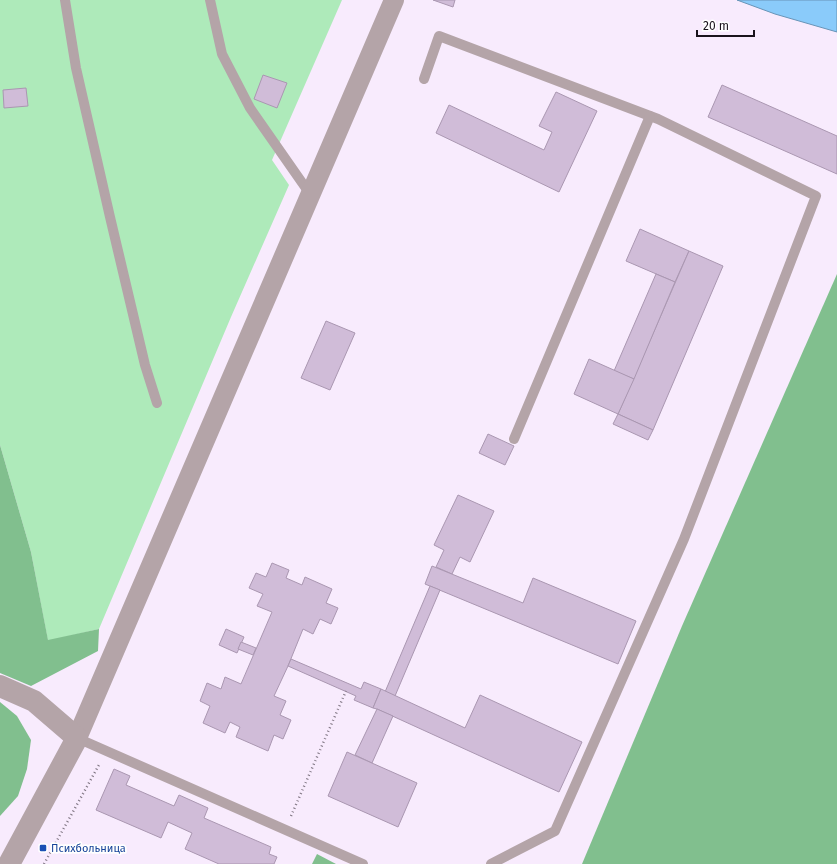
<svg xmlns="http://www.w3.org/2000/svg" width="837" height="864" font-family="'Fira Sans',sans-serif">
  <rect width="100%" height="100%" fill="#f8ebfd"/>
  <polygon fill="#aeeaba" points="0,0 342,0 272,160 289,185 231,317 99,629 48,641 31,552 0,445"/>
  <g fill="#81bf8e">
    <polygon points="837,274 837,864 582,864 682,626"/>
    <polygon points="0,445 31,552 48,640 99,629 98,651 31,686 0,673"/>
    <polygon points="0,702 17,716 31,740 27,769 18,796 0,816"/>
    <polygon points="317,854 336,864 312,864"/>
  </g>
  <polygon fill="#8acbfa" stroke="#6894b7" points="737,0 837,0 837,32 775,14"/>
  <g fill="#d0bcd8" stroke="#aa97b1">
    <polygon points="433,0 455,0 453,7"/>
    <polygon points="263,75 287,83 277,108 254,99"/>
    <polygon points="722,85 837,136 837,174 708,117"/>
    <polygon points="26,88 28,106 4,108 3,90"/>
    <polygon points="556,92 597,111 559,192 436,133 449,105 544,150 552,132 539,126"/>
    <polygon points="640,229 689,251 675,282 626,261"/>
    <polygon points="689,251 723,266 653,430 618,414"/>
    <polygon points="656,274 675,282 634,379 614,371"/>
    <polygon points="326,321 355,333 330,390 301,378"/>
    <polygon points="589,359 634,379 618,414 574,394"/>
    <polygon points="618,414 653,430 648,440 613,424"/>
    <polygon points="488,434 514,446 505,465 479,453"/>
    <polygon points="458,495 494,511 470,562 460,557 452,574 436,567 444,550 434,545"/>
    <polygon points="272,563 289,570 286,578 302,585 305,577 332,589 326,603 338,608 331,624 320,619 313,634 303,629 288,666 274,696 286,701 280,715 291,720 283,739 274,735 268,751 236,737 240,727 230,722 225,733 203,723 210,706 200,701 207,683 221,689 225,677 241,684 272,612 257,606 263,594 249,588 256,573 266,577"/>
    <polygon points="432,566 523,603 533,578 636,621 618,664 425,584"/>
    <polygon points="430,586 440,590 395,696 385,692"/>
    <polygon points="226,629 244,637 237,653 219,645"/>
    <polygon points="241,642 256,648 253,655 238,649"/>
    <polygon points="291,659 361,689 364,682 381,689 373,708 354,700 356,696 288,666"/>
    <polygon points="381,689 465,728 480,695 582,742 559,792 377,709 373,708"/>
    <polygon points="377,709 393,716 372,763 355,755"/>
    <polygon points="347,752 417,783 398,827 328,796"/>
    <polygon points="114,769 130,776 126,785 174,806 179,795 208,808 204,818 271,847 269,854 277,857 274,864 219,864 185,849 192,833 168,822 161,838 96,810"/>
  </g>
  <g fill="none" stroke-linecap="round" stroke-linejoin="round">
    <g stroke="#817784" stroke-width="2.5" stroke-dasharray="1 3" stroke-linecap="butt">
      <polyline points="291,816 346,691"/>
      <polyline points="44,864 100,763"/>
    </g>
    <g stroke="#b4a4a8" stroke-width="10">
      <polyline points="65,0 76,68 110,217 145,365 157,403"/>
      <polyline points="210,0 222,54 250,108 310,194"/>
      <polyline points="424,79 439,36 658,119 816,196 684,539 555,831 491,864"/>
      <polyline points="514,439 650,116"/>
      <polyline points="77,738 363,864"/>
    </g>
    <polyline stroke="#b4a4a8" stroke-width="20" points="77,738 394,0"/>
    <polyline stroke="#b4a4a8" stroke-width="22" points="0,686 34,701 77,738 9,864"/>
  </g>
  <rect fill="#1a4fb4" stroke="#fff" stroke-width="1.5" x="39" y="844" width="8" height="8" rx="2"/>
  <g text-anchor="middle" stroke-width="3.5" stroke-linejoin="round" paint-order="stroke">
    <g font-size="11" fill="#164399" stroke="#fff" text-anchor="start">
      <text x="51" y="852">Психбольница</text>
    </g>
  </g>
  <path d="M697 30v6h57v-6" fill="none" stroke="#1a131c" stroke-width="2"/>
  <text x="703" y="30" font-size="12" fill="#1a131c" stroke="#ffffff" stroke-width="3" paint-order="stroke">20 m</text>
</svg>
